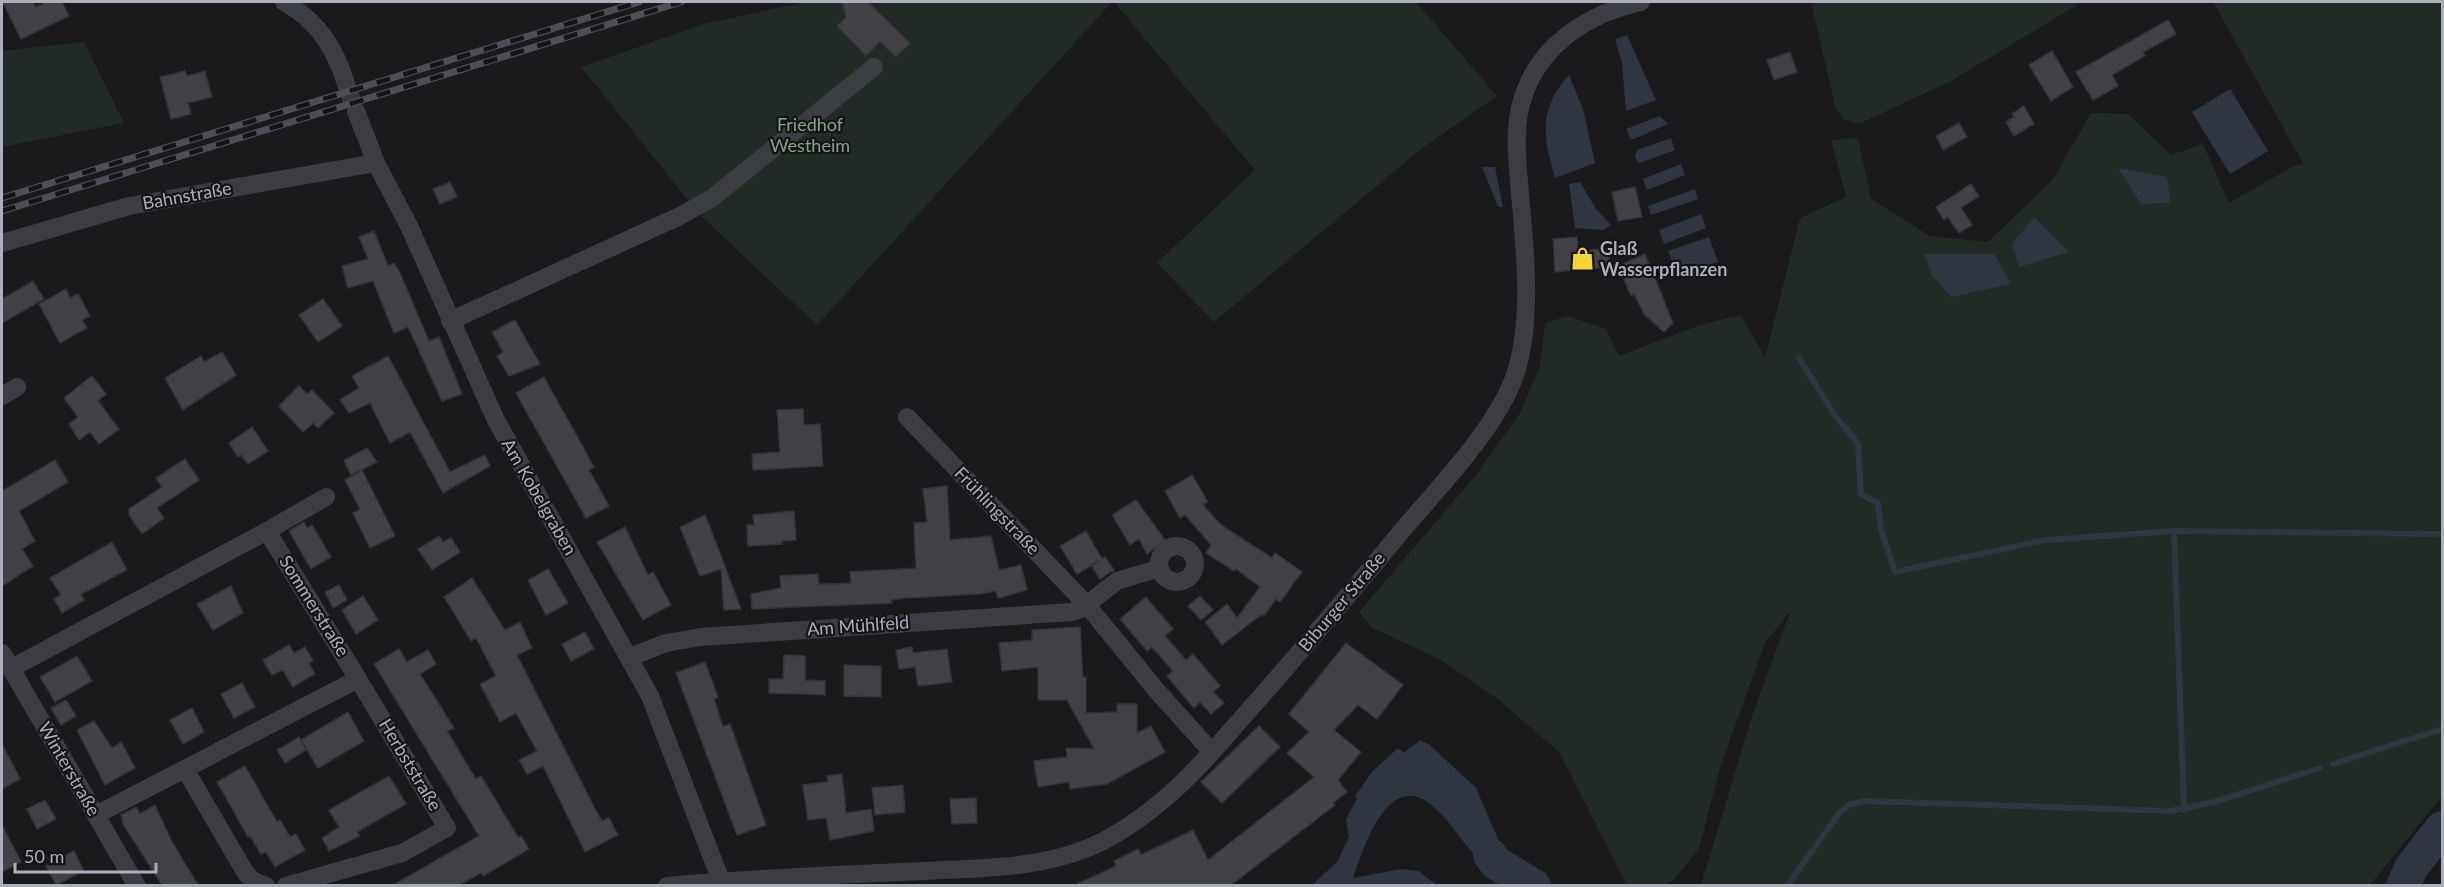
<svg xmlns="http://www.w3.org/2000/svg" width="2444" height="887" font-family="Lato,sans-serif">
  <rect width="100%" height="100%" fill="#1a191c"/>
  <g fill="#212a24">
    <polygon points="805,2 1112,2 817,325 700,215 581,67 704,24"/>
    <polygon points="1114,2 1416,2 1497,96 1421,149 1214,322 1157,263 1255,170"/>
    <polygon points="1811,2 2082,2 1951,81 1859,124 1845,120 1836,110"/>
    <polygon points="2213,2 2442,2 2442,796 2370,885 1701,885 1753,713 1790,612 1765,643 1720,768 1699,848 1674,880 1666,885 1626,884 1559,752 1499,700 1441,660 1371,627 1359,612 1476,475 1520,413 1540,365 1545,323 1568,316 1606,329 1619,356 1700,325 1741,315 1765,358 1800,218 1846,197 1831,140 1858,138 1871,199 1930,236 1988,242 2053,179 2091,113 2128,114 2171,155 2203,144 2229,203 2290,168 2303,163"/>
    <polygon points="84,42 124,123 2,147 2,51"/>
  </g>
  <g fill="#2f3540">
    <polygon points="1627,35 1656,100 1626,111 1622,63 1615,39"/>
    <path d="M 1569,75 L 1583,109 L 1595,163 L 1555,178 C 1543,137 1538,109 1569,75 Z"/>
    <polygon points="2230,89 2268,151 2230,174 2192,112"/>
    <polygon points="1660,116 1668,124 1631,140 1626,129"/>
    <polygon points="1671,138 1675,150 1640,163 1637,161 1635,155 1637,150"/>
    <polygon points="1681,164 1685,175 1647,190 1643,179"/>
    <polygon points="1482,167 1495,167 1503,207 1498,207"/>
    <polygon points="2118,168 2167,177 2171,203 2141,204"/>
    <polygon points="1580,182 1596,209 1611,225 1603,230 1575,228 1569,184"/>
    <polygon points="1695,189 1698,199 1651,215 1648,206"/>
    <polygon points="1701,214 1706,228 1664,244 1659,230"/>
    <polygon points="2034,217 2069,252 2019,267 2012,244"/>
    <polygon points="1709,237 1718,262 1678,276 1668,251"/>
    <polygon points="1924,254 1994,254 2011,284 1951,297 1932,275"/>
    <path d="M 1420,740 L 1430,745 L 1476,788 L 1505,855 L 1529,882 C 1513,876 1492,870 1479,859 C 1462,843 1451,822 1434,807 C 1389,766 1364,847 1353,878 L 1401,869 L 1418,871 L 1437,885 L 1312,885 L 1337,862 L 1349,837 L 1346,820 L 1357,798 L 1355,796 L 1372,772 L 1398,748 L 1404,753 Z"/>
  </g>
  <g fill="none" stroke-linecap="round" stroke-linejoin="round">
    <g stroke="#2f3540" stroke-width="6">
      <polyline points="1799,358 1834,414 1858,444 1861,494 1878,503 1881,530 1895,572 2046,540 2174,531"/>
      <polyline points="2333,764 2442,729"/>
      <polyline points="2184,810 2174,531 2442,534"/>
      <polyline points="1787,886 1840,812 1849,805 1864,801 2170,811 2214,802 2320,768"/>
    </g>
    <g stroke="#2f3540" stroke-width="34">
      <polyline points="1490,855 1496,863 1534,886"/>
      <polyline points="2403,886 2411,868 2442,828"/>
    </g>
  </g>
  <g fill="#414146" stroke="#343338" stroke-width="1.5">
    <polygon points="3,2 32,2 36,7 46,2 62,2 69,16 21,39"/>
    <polygon points="842,2 868,2 910,43 896,57 880,42 866,56 837,26 846,17"/>
    <polygon points="2168,20 2176,34 2143,52 2145,56 2112,75 2118,86 2093,100 2076,72"/>
    <polygon points="2052,51 2073,87 2051,101 2029,65"/>
    <polygon points="1790,52 1797,72 1774,80 1767,60"/>
    <polygon points="185,71 187,76 205,71 212,97 188,103 191,114 171,119 160,77"/>
    <polygon points="2024,106 2034,124 2014,136 2006,122 2014,117 2012,114"/>
    <polygon points="1959,123 1967,137 1943,150 1936,136"/>
    <polygon points="450,182 457,197 440,204 433,189"/>
    <polygon points="1971,184 1979,196 1961,208 1972,225 1959,233 1948,217 1944,220 1936,207"/>
    <polygon points="1635,187 1642,217 1618,221 1612,192"/>
    <polygon points="374,231 388,266 394,263 400,273 429,341 439,337 462,394 442,401 408,327 394,333 373,281 348,288 342,266 368,259 359,237"/>
    <polygon points="1577,237 1578,251 1609,248 1609,267 1555,272 1553,239"/>
    <polygon points="1645,254 1673,323 1664,332 1644,314 1634,294 1631,296 1618,266"/>
    <polygon points="33,281 44,299 2,323 2,299"/>
    <polygon points="66,289 70,298 78,294 90,316 82,320 87,328 60,343 39,304"/>
    <polygon points="323,299 342,326 318,342 299,315"/>
    <polygon points="515,320 540,364 509,376 497,356 503,352 492,332"/>
    <polygon points="222,352 236,375 183,410 165,378 201,356 204,362"/>
    <polygon points="388,356 450,472 485,455 490,466 443,493 410,432 390,443 370,403 349,413 340,400 359,388 352,376 371,365 372,367 372,365"/>
    <polygon points="92,376 106,394 98,401 119,429 99,444 90,432 79,440 69,424 78,417 64,398"/>
    <polygon points="544,377 594,467 589,470 609,506 586,518 516,393"/>
    <polygon points="299,386 307,394 312,390 334,413 318,428 313,423 303,432 279,406"/>
    <polygon points="803,409 804,425 820,424 823,466 753,470 752,454 780,452 777,410"/>
    <polygon points="252,427 268,451 248,464 241,455 238,457 229,443"/>
    <polygon points="367,448 377,462 351,475 344,460"/>
    <polygon points="185,459 199,480 157,508 164,518 142,534 129,515 129,509 162,487 156,478"/>
    <polygon points="55,460 68,482 19,511 35,541 22,549 33,566 2,586 2,491"/>
    <polygon points="362,470 395,536 370,548 353,513 360,509 345,480"/>
    <polygon points="1192,475 1208,502 1203,505 1221,525 1272,558 1275,553 1302,572 1280,602 1276,599 1264,616 1262,614 1222,645 1205,622 1227,604 1237,618 1260,587 1236,569 1234,571 1206,553 1211,545 1185,515 1180,518 1165,491"/>
    <polygon points="947,486 950,540 991,536 999,570 1021,565 1027,590 998,598 996,591 979,594 907,598 891,600 892,603 752,609 751,594 781,588 780,576 818,574 819,584 835,584 851,583 850,572 916,568 914,523 927,522 923,489"/>
    <polygon points="1136,500 1165,540 1147,554 1139,539 1130,545 1112,515"/>
    <polygon points="794,511 796,540 782,541 782,544 748,546 747,525 754,525 753,515"/>
    <polygon points="705,515 715,540 741,609 724,610 721,569 700,576 680,527"/>
    <polygon points="304,522 307,528 312,525 331,557 311,569 289,531"/>
    <polygon points="625,527 648,575 653,572 671,605 643,620 597,542"/>
    <polygon points="1086,531 1102,559 1105,557 1114,570 1100,579 1091,565 1099,561 1077,574 1060,546"/>
    <polygon points="439,536 443,542 451,538 460,552 432,570 418,549"/>
    <polygon points="112,542 127,570 81,594 84,600 62,613 54,599 61,595 50,578"/>
    <polygon points="548,569 568,603 546,615 528,580"/>
    <polygon points="472,578 505,630 520,622 532,648 517,655 596,811 602,821 609,818 618,835 585,852 543,766 527,774 519,760 537,751 516,713 500,722 480,684 496,676 476,638 471,641 444,597"/>
    <polygon points="339,585 347,600 333,608 325,592"/>
    <polygon points="231,586 243,613 213,630 197,604"/>
    <polygon points="363,596 378,620 356,634 342,610"/>
    <polygon points="1200,596 1213,610 1201,620 1188,606"/>
    <polygon points="1146,597 1173,629 1165,636 1186,660 1193,654 1220,686 1213,692 1224,703 1211,714 1200,702 1194,708 1167,676 1173,671 1152,647 1147,651 1120,619"/>
    <polygon points="1080,627 1083,677 1086,677 1086,713 1117,712 1117,704 1137,704 1137,733 1151,726 1165,752 1107,784 1070,789 1069,782 1038,787 1034,761 1067,757 1066,748 1094,749 1067,700 1038,700 1038,667 1002,671 999,643 1032,640 1032,630"/>
    <polygon points="585,632 594,649 571,661 562,644"/>
    <polygon points="1346,643 1403,685 1377,719 1358,705 1334,730 1361,752 1338,780 1347,792 1333,803 1335,805 1231,885 1075,885 1116,866 1114,861 1138,849 1141,855 1193,830 1208,860 1314,777 1287,753 1309,732 1289,714"/>
    <polygon points="289,645 294,653 305,647 313,661 309,663 315,674 293,687 283,670 272,675 263,660"/>
    <polygon points="912,647 913,653 947,649 952,682 918,686 915,667 899,669 896,650"/>
    <polygon points="399,649 407,662 428,650 436,664 420,674 454,728 447,731 476,779 481,776 518,837 521,836 529,849 483,876 481,873 459,885 393,885 479,836 374,664"/>
    <polygon points="784,655 805,656 805,680 825,681 825,695 769,693 769,679 783,679"/>
    <polygon points="77,656 92,681 55,702 40,677"/>
    <polygon points="705,662 718,697 714,699 723,727 730,724 766,825 737,835 676,673"/>
    <polygon points="844,665 881,666 881,697 844,696"/>
    <polygon points="242,683 255,707 234,718 221,694"/>
    <polygon points="66,700 76,716 61,725 51,708"/>
    <polygon points="192,708 204,732 183,744 170,720"/>
    <polygon points="348,712 364,741 318,768 301,740"/>
    <polygon points="94,721 112,748 121,742 135,768 105,785 77,730"/>
    <polygon points="1259,726 1280,747 1222,803 1201,782"/>
    <polygon points="299,737 306,750 285,763 277,750"/>
    <polygon points="2,744 20,779 2,789"/>
    <polygon points="245,766 277,822 280,820 290,837 296,834 305,850 275,867 266,852 261,854 250,836 248,837 217,782"/>
    <polygon points="842,774 846,813 871,809 874,831 830,840 826,818 808,820 803,785 828,782 827,776"/>
    <polygon points="389,776 406,804 357,832 360,836 329,851 322,838 339,827 329,810"/>
    <polygon points="903,785 905,812 875,815 872,788"/>
    <polygon points="976,798 977,823 952,824 950,799"/>
    <polygon points="45,800 56,819 37,829 27,809"/>
    <polygon points="155,805 172,842 198,885 162,885 123,824 121,815 136,807 140,814"/>
    <polygon points="2,825 21,862 2,872"/>
    <polygon points="74,851 84,871 56,885 46,866"/>
  </g>
  <g fill="none" stroke-linecap="round" stroke-linejoin="round">
    <polyline stroke="#37373c" stroke-width="18" stroke-dasharray="18 9" stroke-linecap="butt" points="346,84 356,111"/>
    <g stroke="#3c3c43" stroke-width="18">
      <path d="M 284,2 C 318,21 335,48 346,84"/>
      <polyline points="356,111 376,163 409,226 496,420 650,696 723,886"/>
      <polyline points="2,243 129,206 376,163"/>
      <polyline points="450,321 680,216 712,198 874,67"/>
      <polyline points="2,396 17,387"/>
      <polyline points="907,417 1087,605 1157,691 1212,752"/>
      <polyline points="267,531 326,497"/>
      <circle cx="1177" cy="564" r="18"/>
      <polyline points="2,653 137,886"/>
      <polyline points="630,657 666,643 701,637 1072,612 1081,609 1117,581 1160,568"/>
      <polyline points="10,669 267,531 358,679 96,815"/>
      <polyline points="185,769 245,872 253,881 266,886"/>
      <polyline points="286,886 402,853 447,828 358,679"/>
      <path d="M 667,886 C 752,878 839,875 924,871 C 979,868 1036,869 1088,848 C 1118,836 1146,815 1170,794 C 1202,766 1229,732 1258,700 C 1306,645 1353,590 1400,533 C 1437,489 1497,428 1515,375 C 1533,322 1525,249 1520,194 C 1518,165 1513,133 1521,104 C 1536,47 1586,14 1641,2"/>
    </g>
    <defs>
      <g id="rail">
        <polyline points="2,198 639,2"/>
        <polyline points="2,211 681,2"/>
      </g>
    </defs>
    <use href="#rail" stroke="#4d4e56" stroke-width="7"/>
    <use href="#rail" stroke="#151417" stroke-width="4.5" stroke-dasharray="14" stroke-linecap="butt"/>
  </g>
  <defs>
    <symbol id="shop-bare" viewBox="-9 -9 18 18"><path d="M-5-2.5h2.3a2.7 3.5 0 0 1 5.4 0H5L5.5 6h-11ZM-1.5-2.5h3a1.5 2.3 0 0 0-3 0Z" fill="#f4d539" stroke="#151417" stroke-width="2.5" paint-order="stroke"/></symbol>
  </defs>
  <g fill-rule="evenodd">
    <use href="#shop-bare" x="1566" y="242" width="33" height="33"/>
  </g>
  <g text-anchor="middle" stroke-width="4.5" stroke-linejoin="round" paint-order="stroke">
    <g font-size="18" fill="#83a68b" stroke="#151417">
      <text x="810" y="131">Friedhof<tspan x="810" dy="21">Westheim</tspan></text>
    </g>
    <g font-size="18" fill="#acaebb" stroke="#151417">
      <text transform="translate(187 196) rotate(-10)" y="6">Bahnstraße</text>
      <text transform="translate(539 497) rotate(60)" y="6">Am Kobelgraben</text>
      <text transform="translate(997 511) rotate(46)" y="6">Frühlingstraße</text>
      <text transform="translate(1342 602) rotate(-50)" y="6">Biburger Straße</text>
      <text transform="translate(314 606) rotate(58)" y="6">Sommerstraße</text>
      <text transform="translate(858 626) rotate(-4)" y="6">Am Mühlfeld</text>
      <text transform="translate(410 765) rotate(59)" y="6">Herbststraße</text>
      <text transform="translate(69 769) rotate(60)" y="6">Winterstraße</text>
    </g>
    <g font-size="18" font-weight="bold" fill="#acaebb" stroke="#151417" text-anchor="start">
      <text x="1600" y="255">Glaß<tspan x="1600" dy="21">Wasserpflanzen</tspan></text>
    </g>
  </g>
  <rect width="2444" height="887" fill="none" stroke="#acaebb" stroke-width="6"/>
  <path d="M15 863v9h141v-9" fill="none" stroke="#acaebb" stroke-width="3"/>
  <text x="24" y="863" font-size="18" fill="#acaebb" stroke="#151417" stroke-width="4.5" paint-order="stroke">50 m</text>
</svg>
